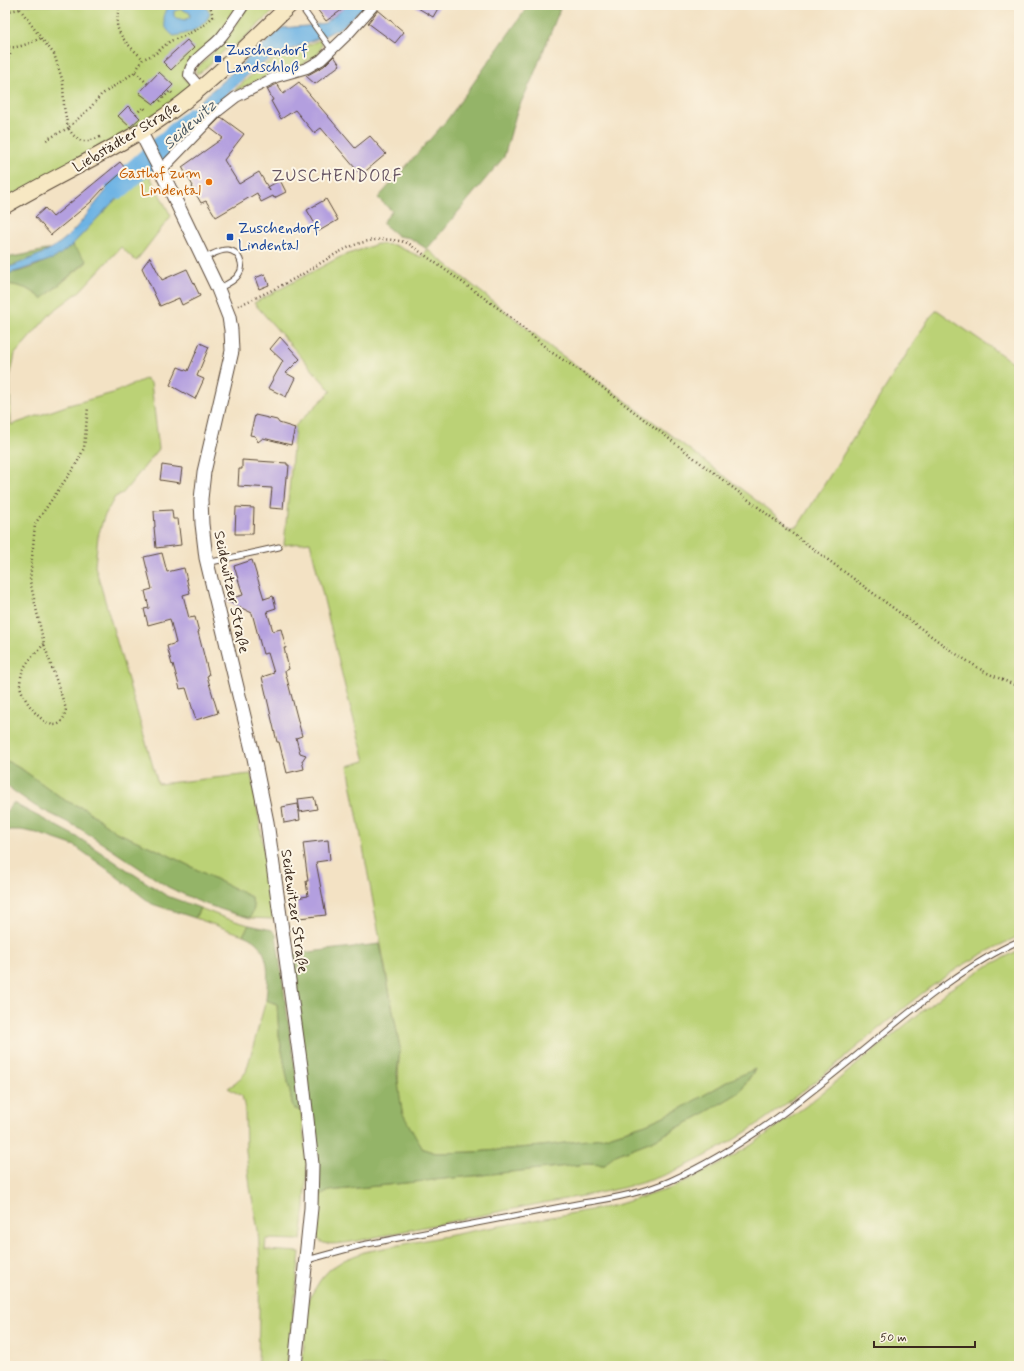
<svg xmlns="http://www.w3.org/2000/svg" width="1024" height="1371" font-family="Mynerve,sans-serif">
  <rect width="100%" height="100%" fill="#fcf5e5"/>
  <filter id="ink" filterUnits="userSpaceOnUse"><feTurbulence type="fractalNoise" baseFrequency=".025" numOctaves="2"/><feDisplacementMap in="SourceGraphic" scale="8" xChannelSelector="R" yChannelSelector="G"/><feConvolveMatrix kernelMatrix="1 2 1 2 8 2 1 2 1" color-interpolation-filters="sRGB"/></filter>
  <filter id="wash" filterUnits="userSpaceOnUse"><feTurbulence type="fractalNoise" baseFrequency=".012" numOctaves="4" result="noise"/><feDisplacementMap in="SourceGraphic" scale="16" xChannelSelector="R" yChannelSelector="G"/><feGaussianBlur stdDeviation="0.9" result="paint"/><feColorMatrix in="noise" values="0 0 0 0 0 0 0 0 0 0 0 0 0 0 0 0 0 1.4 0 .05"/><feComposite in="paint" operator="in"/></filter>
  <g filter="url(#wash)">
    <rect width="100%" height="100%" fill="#f3e2c4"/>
    <g fill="#bbd276" stroke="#7b7e4a">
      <polygon points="5,5 238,5 219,35 185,67 184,78 191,86 158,113 136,127 5,199"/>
      <polygon points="248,5 280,5 232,49 229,46 201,72 196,74 196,69 226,40"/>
      <polygon points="320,40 322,45 315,61 312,58 304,63 304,66 274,73 235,91 235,90 257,70 276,58"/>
      <path d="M 147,171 L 171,216 L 136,261 L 121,247 L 79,292 L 52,312 L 15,354 L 10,377 L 11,425 L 69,405 L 113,393 L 145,379 L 151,383 L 159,449 L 122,494 L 115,497 L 104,517 L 98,536 L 95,566 L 158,784 L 251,774 L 260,824 L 273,919 L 250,918 L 254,908 L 251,897 L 160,851 L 116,832 L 85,809 L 66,801 L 23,770 L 5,760 L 5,284 C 19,285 32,289 42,299 L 87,262 L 72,245 L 112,203 Z"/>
      <path d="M 377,244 L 394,245 L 421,257 L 427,249 L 553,349 L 622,398 L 791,527 L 798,526 L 930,317 L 937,310 L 1019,367 L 1019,936 C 993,948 962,964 939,981 C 891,1015 848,1057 800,1093 C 759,1125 715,1155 665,1175 C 628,1189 588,1195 548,1202 C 493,1213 437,1224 381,1236 C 369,1238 329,1249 320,1241 C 311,1233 317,1208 318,1197 L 329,1191 L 587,1164 L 605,1165 L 613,1156 L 654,1140 L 698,1117 L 740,1092 L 755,1070 L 730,1080 L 680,1109 L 646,1124 L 602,1138 L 542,1146 L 475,1152 L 436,1153 L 423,1149 C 416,1139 405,1123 402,1111 C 397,1090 398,1069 400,1048 L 348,766 L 365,761 L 345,687 L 310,542 L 284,545 L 295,426 L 331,391 L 254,303 L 340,257 Z"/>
      <polygon points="200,908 225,918 249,925 243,935 195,918"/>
      <polygon points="1019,950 1019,1366 302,1366 308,1300 321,1279 330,1269 344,1260 364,1252 472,1231 613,1206 672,1188 699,1175 747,1148 806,1106 947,991 984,968"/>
      <polygon points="266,1000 277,1004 279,1035 293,1108 301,1111 307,1161 305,1206 301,1240 266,1239 265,1250 300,1252 287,1366 258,1366 260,1262 258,1230 250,1187 246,1151 245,1109 242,1096 228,1088 236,1083 246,1072"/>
    </g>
    <g fill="#94b467" stroke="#686f42">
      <polygon points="529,5 560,9 532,79 517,111 504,157 427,249 410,238 398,236 382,223 392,211 378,198 447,120"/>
      <path d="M 72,245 L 87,261 L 42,299 C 32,289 19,285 5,284 L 5,273 C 25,274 56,257 72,245 Z"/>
      <polygon points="50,249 38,256 10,267 5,266 5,258 23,255"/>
      <polygon points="5,760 23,770 66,801 85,809 116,832 160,851 251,897 254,908 250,918 226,911 202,903 168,887 79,828 35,806 5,785"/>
      <polygon points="13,803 79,838 167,896 200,908 195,918 152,904 107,869 75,846 37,833 21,830 9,830 5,833 5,813"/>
      <path d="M 249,925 L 272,930 L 276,934 L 301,1111 L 293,1108 L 279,1035 L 277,1004 L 266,1000 C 268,975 273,946 243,935 Z"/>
      <polygon points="380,944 400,1048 397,1074 402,1112 415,1136 423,1149 436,1153 475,1152 542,1146 602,1138 646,1124 680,1109 730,1080 755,1069 740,1092 698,1117 654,1140 613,1156 605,1165 587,1164 329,1191 318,1197 316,1166 291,954"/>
    </g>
    <g fill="#6db3e4" stroke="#546e81" fill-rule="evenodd">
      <path d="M 170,5 L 205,5 L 210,14 C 204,28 188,34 174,36 C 162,28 161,16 170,5 ZM 181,9 L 190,13 L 190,17 L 185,20 L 176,18 L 174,16 L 174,11 Z"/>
      <polygon points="348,5 366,5 342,27 326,35 275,56 255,68 173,146 166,138 198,103 282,28 307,26 325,23"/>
      <path d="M 139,162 L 147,171 L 112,203 L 72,245 L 55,258 L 21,270 L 11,273 L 5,273 L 5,266 L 10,267 C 30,259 50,252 67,237 C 81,224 92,207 105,192 C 115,181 127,171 139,162 Z"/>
    </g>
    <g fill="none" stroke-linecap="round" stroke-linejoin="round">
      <polyline stroke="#6db3e4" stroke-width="24" points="118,187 194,119"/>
    </g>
    <g id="blocks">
      <g fill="#b39fdf">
        <polygon points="314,5 349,5 326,21"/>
        <polygon points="413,5 440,5 433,17"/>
        <polygon points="378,10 404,32 395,43 368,23"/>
        <polygon points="187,40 194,48 171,70 163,62"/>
        <polygon points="334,56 340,65 315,84 306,76 324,66"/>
        <polygon points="159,72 173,85 154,104 139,93"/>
        <polygon points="299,82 355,148 370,136 386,154 361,175 321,128 314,133 295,110 281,119 271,101 273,100 267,89 277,84 283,94"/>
        <polygon points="128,106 140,118 130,127 118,116"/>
        <polygon points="221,117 244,134 224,160 239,184 259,172 270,191 268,187 280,180 286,192 274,198 273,196 261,202 257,193 216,217 206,201 201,203 192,187 193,186 182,167 223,138 210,128"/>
        <polygon points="120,162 126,169 103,189 91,202 51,235 35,217 45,208 53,217"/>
        <polygon points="326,199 338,220 319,231 307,210"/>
        <polygon points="150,257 162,280 187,269 200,296 182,305 179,298 160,306 142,268"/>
        <polygon points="265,274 269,285 259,289 255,278"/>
        <polygon points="280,337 300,359 286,373 295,378 286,397 268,388 283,361 270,349"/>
        <polygon points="200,343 209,347 197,376 204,379 195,399 170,385 178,367 188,371"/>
        <polygon points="255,415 277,420 279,423 295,428 291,445 263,438 258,442 255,436 250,435"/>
        <polygon points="242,460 287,463 287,465 289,465 288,477 286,477 283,509 270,508 272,488 238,486 239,469 242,469"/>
        <polygon points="162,465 182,468 180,483 160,480"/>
        <polygon points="236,507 254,508 253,534 235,534"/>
        <polygon points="172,510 173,519 178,519 181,545 156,548 154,527 155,527 154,511"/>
        <polygon points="162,553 167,572 184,568 190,593 183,595 189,618 195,617 199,632 198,632 209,675 207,676 218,713 196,720 186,688 180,689 173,664 172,665 167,646 176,643 170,619 148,625 144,609 149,608 145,591 152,589 144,557"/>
        <polygon points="252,560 264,599 273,596 276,608 267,611 273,631 281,629 286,648 284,648 289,669 285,671 302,736 296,738 300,753 306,755 302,761 304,769 287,773 279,742 277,742 262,677 274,673 268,653 263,654 252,613 225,600 243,595 234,566"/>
        <polygon points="314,797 317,809 300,812 298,799"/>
        <polygon points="298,804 300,820 284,823 282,807"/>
        <polygon points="328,840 330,860 316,862 326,915 299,918 296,898 308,896 306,881 308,881 303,843"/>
      </g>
    </g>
  </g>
  <g filter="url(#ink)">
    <use href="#blocks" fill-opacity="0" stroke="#574637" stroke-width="1"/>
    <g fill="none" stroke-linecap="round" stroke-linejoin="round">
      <defs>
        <g id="service">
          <polyline points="300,5 332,50"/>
          <path d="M 204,258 C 212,255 220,249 228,250 C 239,251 245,266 239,274 C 235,281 226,285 219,288"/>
          <polyline points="207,563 279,547"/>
          <path d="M 307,1260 L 362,1245 L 582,1203 C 612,1199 642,1193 670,1181 C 745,1148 812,1092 874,1041 C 918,1005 967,964 1019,941"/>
        </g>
        <g id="minor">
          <path d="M 200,88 L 189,75 C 190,58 212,49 222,36 C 230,26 237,15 244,5"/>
          <polyline points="161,170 218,111 236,97 276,77 307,68 321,60 348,34 374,5"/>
        </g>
        <polyline id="tertiary" points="140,131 169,187 218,289 229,317 231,330 232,351 204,472 201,499 202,524 206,558 254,758 267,822 302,1074 312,1164 311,1208 295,1366"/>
        <path id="secondary" d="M 5,206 C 54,177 107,153 156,122 C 205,90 247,45 290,5"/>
      </defs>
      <use href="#service" stroke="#574637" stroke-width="7"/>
      <use href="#minor" stroke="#574637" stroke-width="12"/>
      <use href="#tertiary" stroke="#574637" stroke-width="15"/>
      <use href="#secondary" stroke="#574637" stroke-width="17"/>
      <g stroke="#574637" stroke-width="2.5" stroke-dasharray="1 3" stroke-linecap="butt">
        <polyline points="20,5 20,9 41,38 54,54 63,82 64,107 68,128 46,140"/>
        <path d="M 120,5 C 119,10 117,15 117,21 C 116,36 133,49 143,59"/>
        <polyline points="5,16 9,11 20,9"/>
        <path d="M 5,46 C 16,50 30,43 41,38"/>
        <path d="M 5,61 C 10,57 11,55 10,48"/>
        <polyline points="135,72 148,84"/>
        <polyline points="160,101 170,91 173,94"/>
        <polyline points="136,114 143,107 147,111"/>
        <polyline points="100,137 89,141 81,141 73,135 68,128 90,108 101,95 135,72 143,59 155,54 170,41 184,36 203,26 213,17 210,5"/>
        <path d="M 238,306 C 255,298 273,290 290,281 C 331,260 358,229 408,243 L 509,316 L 551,352 L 585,374 L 793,534 L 953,652 L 985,672 L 1019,687"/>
        <path d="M 44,644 C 38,651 24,664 22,673 C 21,676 20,682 20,685 C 22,703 60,749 66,709 L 45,647 L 44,644 L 30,581 L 35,524 L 77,463 L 84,448 L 88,407"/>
      </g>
      <use href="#service" stroke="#fff" stroke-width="5"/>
      <use href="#minor" stroke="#fff" stroke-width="10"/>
      <use href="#tertiary" stroke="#fff" stroke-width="13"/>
      <use href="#secondary" stroke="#f7e8c3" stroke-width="15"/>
    </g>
  </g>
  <g fill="#1a4fb4" stroke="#fcf5e5" stroke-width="1.5">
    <rect x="214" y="55" width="8" height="8" rx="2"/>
    <rect x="226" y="233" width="8" height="8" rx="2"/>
  </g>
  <circle fill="#e8710a" stroke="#fcf5e5" stroke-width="1.5" cx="209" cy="182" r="4"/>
  <g text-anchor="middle" stroke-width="4" stroke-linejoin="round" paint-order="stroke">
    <g font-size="15" fill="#164399" stroke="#fcf5e5" text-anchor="start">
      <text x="226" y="55">Zuschendorf<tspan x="226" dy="17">Landschloß</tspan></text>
      <text x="238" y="233">Zuschendorf<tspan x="238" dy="17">Lindental</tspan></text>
    </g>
    <g font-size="15" fill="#3b2a1e" stroke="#fcf5e5">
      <text transform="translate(126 137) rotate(-31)" y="5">Liebstädter Straße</text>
      <text transform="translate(232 592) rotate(78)" y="5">Seidewitzer Straße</text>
      <text transform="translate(295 911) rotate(82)" y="5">Seidewitzer Straße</text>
    </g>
    <g font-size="15" fill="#c56008" stroke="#fcf5e5" text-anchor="end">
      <text x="201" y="178">Gasthof zum<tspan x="201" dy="17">Lindental</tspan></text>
    </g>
    <g font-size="16" font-style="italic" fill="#4c5a63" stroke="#fcf5e5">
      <text transform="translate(189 124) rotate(-42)" y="6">Seidewitz</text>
    </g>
    <g font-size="17" letter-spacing="1" fill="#655362" stroke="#fcf5e5">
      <text x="337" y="181">ZUSCHENDORF</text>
    </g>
  </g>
  <rect width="1024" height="1371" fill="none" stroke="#fcf5e5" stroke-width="20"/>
  <path d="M874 1341v6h101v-6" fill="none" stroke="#3b2a1e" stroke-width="2"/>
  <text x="880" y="1341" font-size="12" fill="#3b2a1e" stroke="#fcf5e5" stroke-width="3" paint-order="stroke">50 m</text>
</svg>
